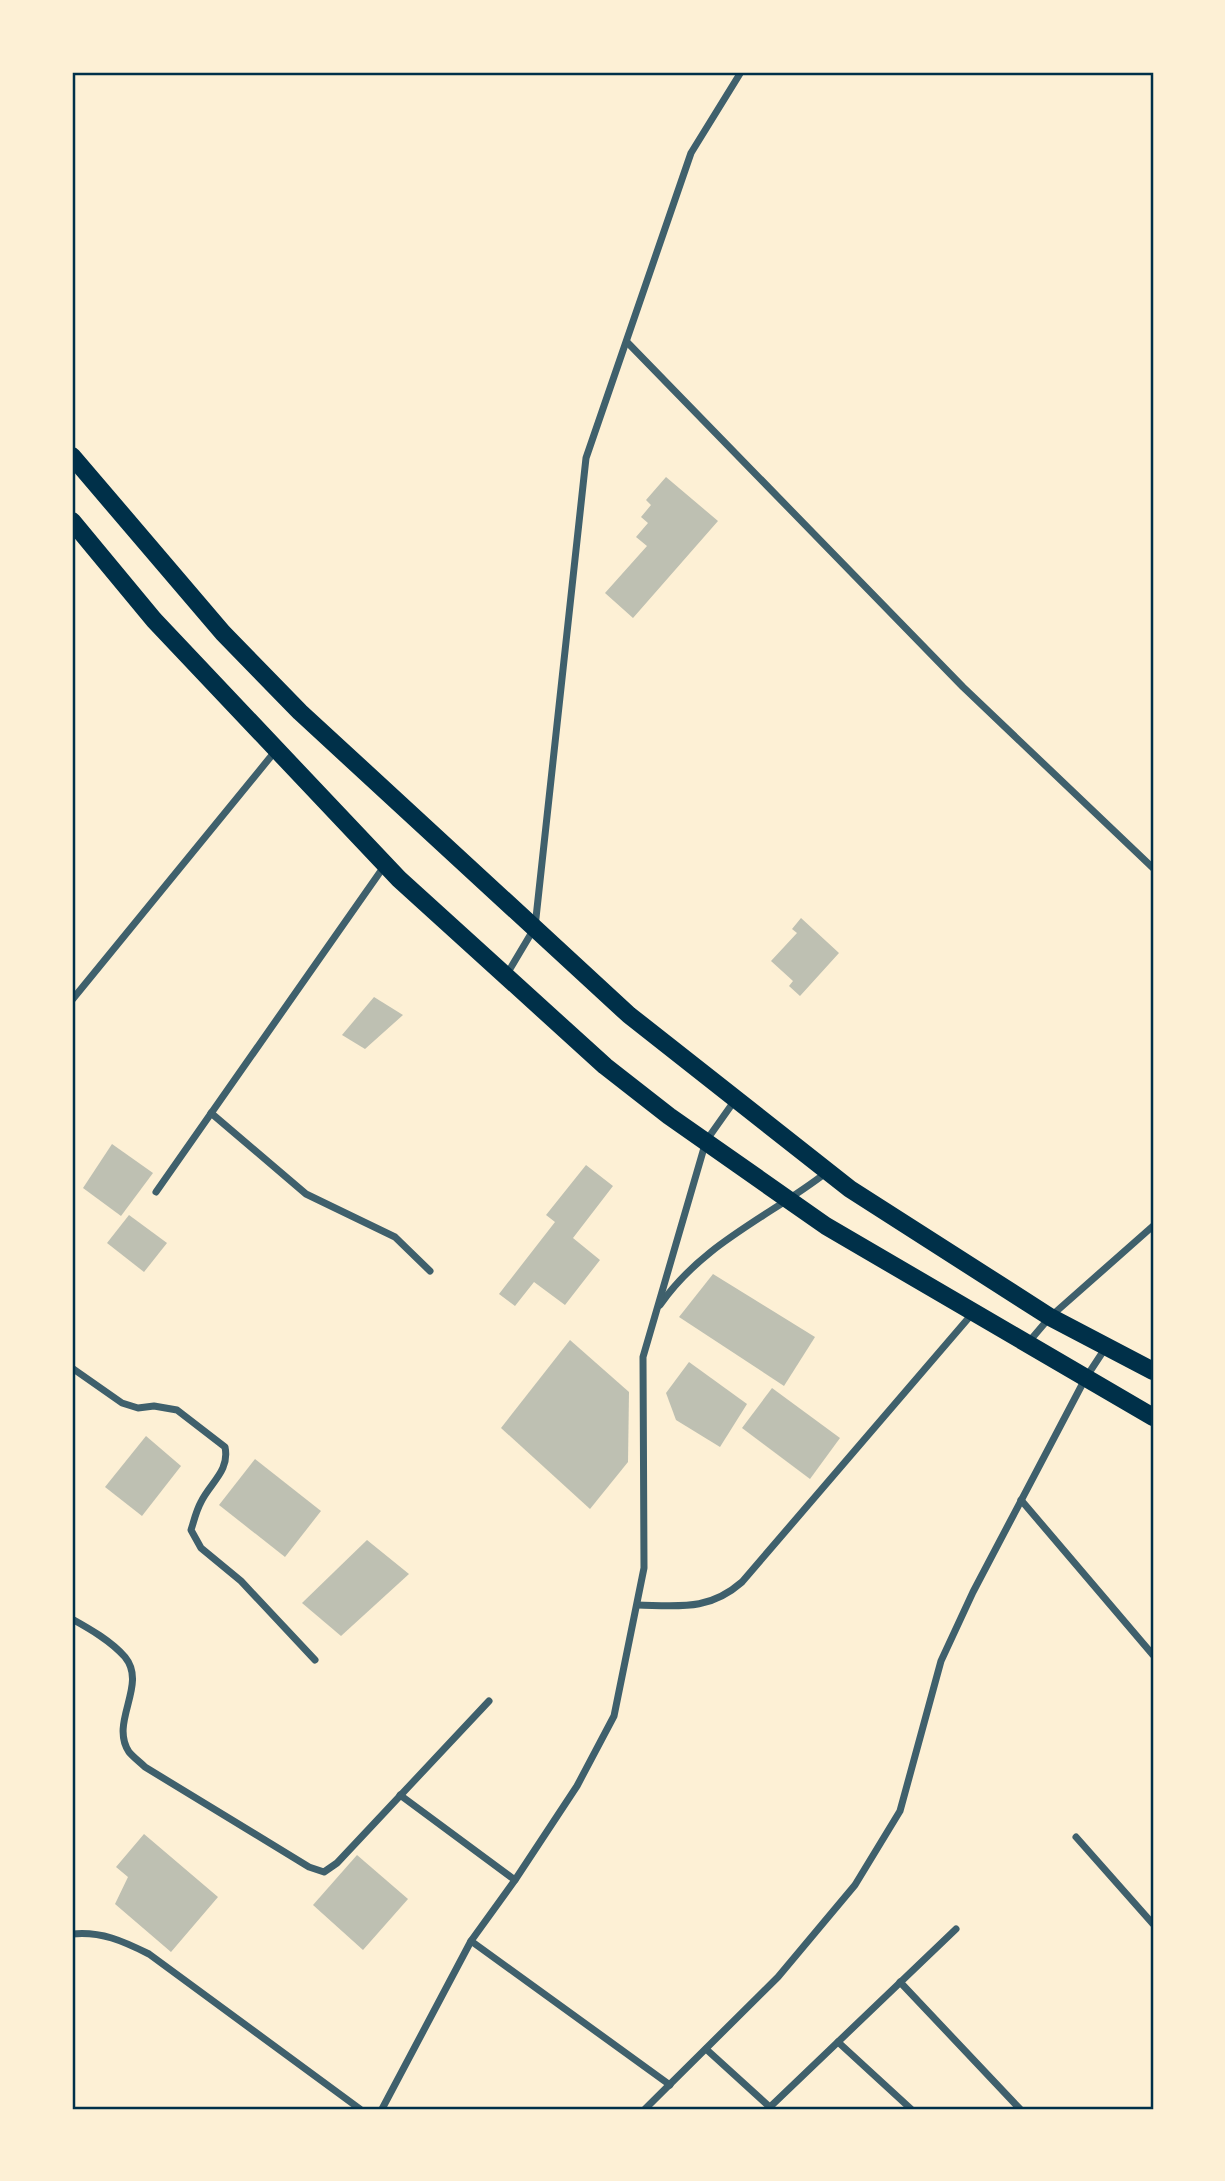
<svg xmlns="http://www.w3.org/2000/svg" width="1225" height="2181" font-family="Mulish,sans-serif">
  <rect width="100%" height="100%" fill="#fdf0d5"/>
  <g fill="#bec0b2">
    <polygon points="666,477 718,521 633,618 605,593 647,546 636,537 648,523 641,517 651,505 646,500"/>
    <polygon points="801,918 839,953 800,996 789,986 793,981 771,961 797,933 792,929"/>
    <polygon points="374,997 403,1015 365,1049 342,1035"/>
    <polygon points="112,1144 153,1173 121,1216 83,1188"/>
    <polygon points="586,1165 613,1186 573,1238 600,1260 565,1305 534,1282 515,1306 499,1294 555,1222 546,1215"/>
    <polygon points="129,1215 167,1243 144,1272 107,1243"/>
    <polygon points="713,1274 815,1337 784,1386 679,1317"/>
    <polygon points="570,1340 629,1392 628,1462 590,1509 501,1428"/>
    <polygon points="689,1362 747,1404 720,1447 676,1420 666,1393"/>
    <polygon points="772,1388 840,1438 810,1479 742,1428"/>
    <polygon points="146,1436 181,1466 142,1516 105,1487"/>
    <polygon points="255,1459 321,1511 285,1557 219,1505"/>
    <polygon points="367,1540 409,1574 341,1636 302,1603"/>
    <polygon points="144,1834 218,1897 171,1952 115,1904 128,1877 116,1867"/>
    <polygon points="357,1855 408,1899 363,1950 313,1905"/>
  </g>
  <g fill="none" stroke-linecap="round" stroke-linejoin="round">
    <g stroke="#3f606c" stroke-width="7">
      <polyline points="627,342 963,687 1153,868"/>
      <polyline points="507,974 535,927 586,458 691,153 741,72"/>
      <polyline points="72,1000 277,749"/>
      <polyline points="211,1113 306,1194 395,1237 430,1271"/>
      <polyline points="156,1192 385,865"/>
      <path d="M 660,1305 C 703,1243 769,1217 827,1172"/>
      <polyline points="1027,1344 1050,1317 1153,1226"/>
      <path d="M 72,1368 L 122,1403 L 138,1408 L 154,1406 L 177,1410 L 225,1447 C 230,1471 210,1483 201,1502 C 196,1511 194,1521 191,1530 L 201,1548 L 241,1581 L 315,1660"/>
      <polyline points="1021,1500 1153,1655"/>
      <path d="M 638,1605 C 680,1606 709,1611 742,1582 L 972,1314"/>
      <path d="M 72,1619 C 90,1629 111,1641 125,1657 C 148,1685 109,1722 129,1752 C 133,1757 140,1762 145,1767 L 309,1867 L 324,1872 L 337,1863 L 489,1701"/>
      <polyline points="400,1795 515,1880"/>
      <polyline points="1076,1837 1153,1924"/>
      <path d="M 72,1934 C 101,1931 123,1941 149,1954 L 360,2109"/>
      <polyline points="471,1941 670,2085"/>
      <polyline points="900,1982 1020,2109"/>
      <polyline points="838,2042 911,2109"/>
      <polyline points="706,2049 772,2109"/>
      <polyline points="770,2107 956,1929"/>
      <polyline points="382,2109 471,1941 515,1880 577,1786 614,1716 644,1568 643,1357 706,1141 735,1100"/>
      <polyline points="645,2109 778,1977 855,1885 900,1811 941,1661 973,1592 1085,1379 1106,1347"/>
    </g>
    <g stroke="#003049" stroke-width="18">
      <polyline points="72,456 223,633 300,712 629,1015 850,1189 1050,1317 1153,1371"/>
      <polyline points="72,521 154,620 399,879 605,1066 669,1116 826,1226 1153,1417"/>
    </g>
  </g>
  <rect width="1225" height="2181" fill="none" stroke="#fdf0d5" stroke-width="147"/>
  <rect x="74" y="74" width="1078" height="2034" fill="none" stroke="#003049" stroke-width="2.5"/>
</svg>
